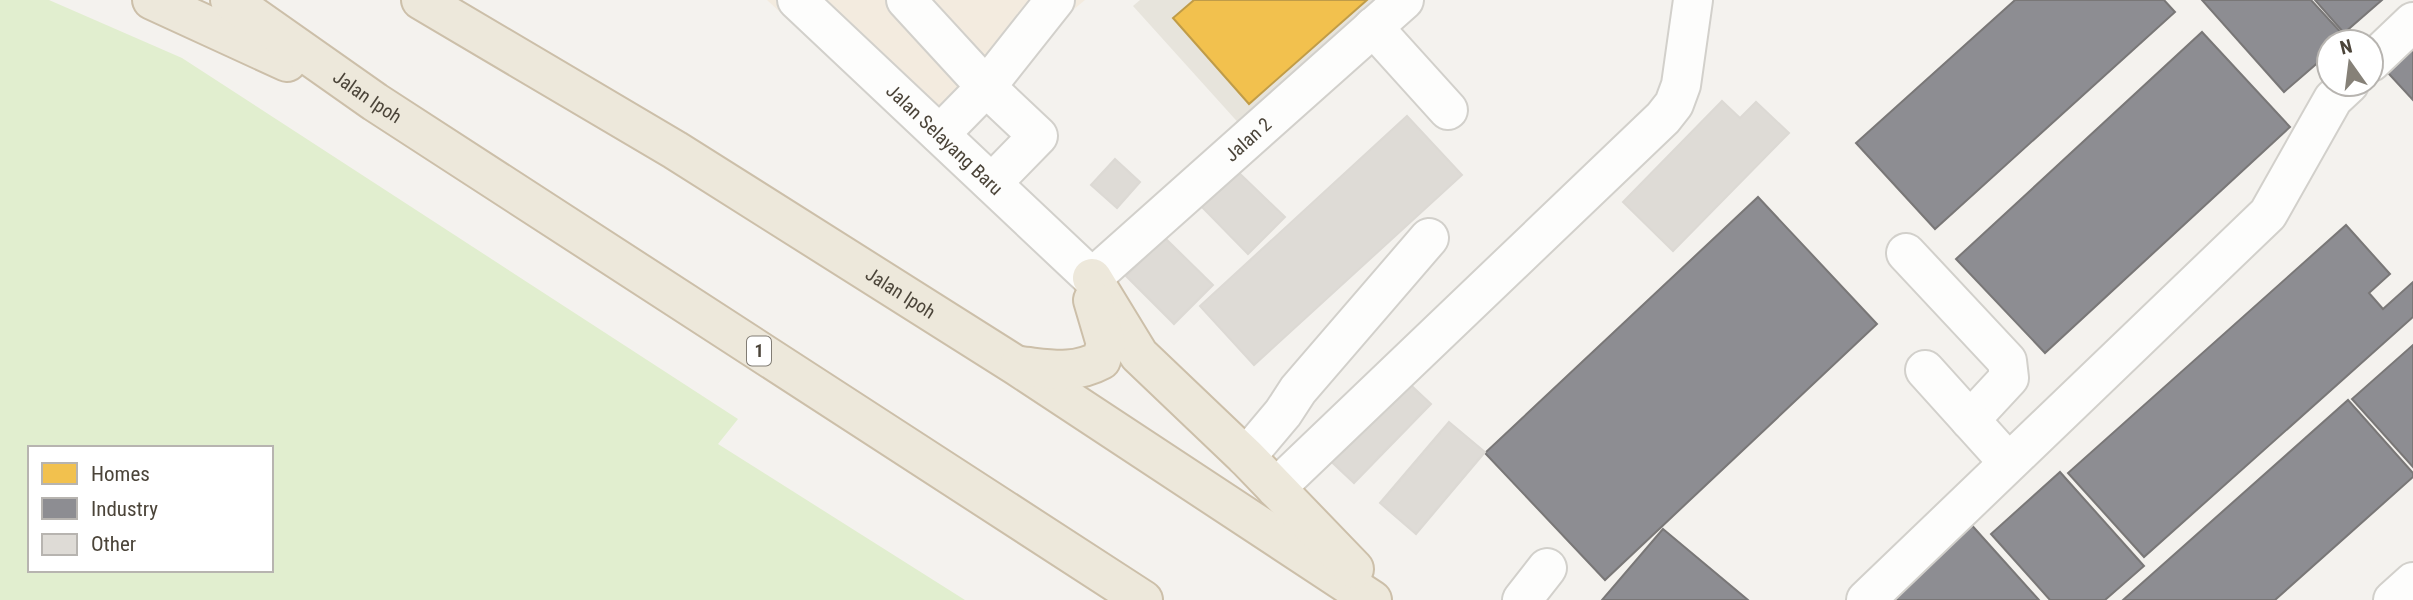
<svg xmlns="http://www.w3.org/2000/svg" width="2413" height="600" font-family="'Roboto Condensed',sans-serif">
  <rect width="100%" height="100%" fill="#f4f2ee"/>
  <polygon fill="#e7e4dc" points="1140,0 1384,0 1243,128 1133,6"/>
  <polygon fill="#f3ebdf" points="767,0 1085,0 917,140"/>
  <path fill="#e1eecf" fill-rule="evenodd" d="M 0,0 L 49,0 L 182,58 L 738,419 L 718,444 L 965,600 L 0,600 ZM 30,448 L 271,448 L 271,570 L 30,570 Z"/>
  <polygon fill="#f2c14e" stroke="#c09c48" stroke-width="2" points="1194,0 1367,0 1249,104 1173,18"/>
  <g fill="#8d8d92" stroke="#797777" stroke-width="2">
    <polygon points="2015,0 2164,0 2175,12 1935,229 1856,143"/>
    <polygon points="2202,0 2311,0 2346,38 2341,42 2329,42 2329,53 2284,92"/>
    <polygon points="2315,0 2382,0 2344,33"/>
    <polygon points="2413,31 2413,100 2378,62"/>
    <polygon points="2202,32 2290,127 2045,353 1956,259"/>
    <polygon points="1758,197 1877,324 1605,580 1485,453"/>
    <polygon points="2346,225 2390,274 2369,293 2383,309 2413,282 2413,317 2144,557 2068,473"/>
    <polygon points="2413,345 2413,467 2352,399"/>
    <polygon points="2348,400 2413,473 2413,477 2275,600 2123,600"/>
    <polygon points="2060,472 2144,566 2105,600 2050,600 1991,534"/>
    <polygon points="1968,521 2039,600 1880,600"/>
    <polygon points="1663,529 1748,600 1602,600"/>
  </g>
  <g fill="#dedbd6" stroke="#dcd9d4" stroke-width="2">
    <polygon points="1722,101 1740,118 1756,102 1789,133 1673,251 1623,202"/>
    <polygon points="1407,116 1462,175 1254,365 1200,306"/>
    <polygon points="1115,159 1140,182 1117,208 1091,185"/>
    <polygon points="1236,170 1285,217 1248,254 1200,205"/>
    <polygon points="1165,238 1213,285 1174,324 1126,276"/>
    <polygon points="1399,374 1431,404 1354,483 1322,453"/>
    <polygon points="1449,422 1485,452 1416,534 1380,503"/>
  </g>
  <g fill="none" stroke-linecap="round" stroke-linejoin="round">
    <defs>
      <g id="minor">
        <path id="s1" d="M 797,0 L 1092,278 L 1404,0"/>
        <polyline points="906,0 986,87 1038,136 992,183"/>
        <polyline points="1373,27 1448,110"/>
        <polyline points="2371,62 2413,22"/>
        <polyline points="940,134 986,87 1055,0"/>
        <polyline points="1906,253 2007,361 2009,378 1970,420"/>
        <polyline points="1925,370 2008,462"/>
        <polyline points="1246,457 1283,413 1298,390 1429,238"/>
        <polyline points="1276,488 1663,118 1674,104 1681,85 1693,0"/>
        <polyline points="1522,600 1547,568"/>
        <polyline points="1866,600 2268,214 2333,99 2349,84"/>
        <polyline points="2393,600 2413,582"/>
      </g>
      <g id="highway">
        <polyline points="152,0 287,62"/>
        <path id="s2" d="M 230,0 L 375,102 L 1143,600"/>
        <path id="s3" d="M 421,0 L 675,150 L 1017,366 L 1372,600"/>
        <polyline points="1092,278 1139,355 1246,457 1354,569"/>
        <path d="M 1019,366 C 1050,369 1073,375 1101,360 L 1106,344 L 1093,300"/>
      </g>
    </defs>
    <use href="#minor" stroke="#d2d0cb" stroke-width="42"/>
    <use href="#highway" stroke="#ccbfa9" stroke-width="42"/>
    <use href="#minor" stroke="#fdfdfc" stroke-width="38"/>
    <use href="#highway" stroke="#ede8db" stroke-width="38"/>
  </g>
  <g text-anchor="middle" stroke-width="7" stroke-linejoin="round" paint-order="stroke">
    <rect fill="#fff" stroke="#817c74" stroke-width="2" x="747" y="336.5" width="24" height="29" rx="5"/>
    <g font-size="18" font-weight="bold" fill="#4b4439">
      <text x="759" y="357">1</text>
    </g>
    <g font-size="19" fill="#4b4439" stroke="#fff">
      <text dy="7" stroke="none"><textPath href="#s2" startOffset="168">Jalan Ipoh</textPath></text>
      <text dy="7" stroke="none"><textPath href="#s1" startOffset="203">Jalan Selayang Baru</textPath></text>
      <text dy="7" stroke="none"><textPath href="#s1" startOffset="614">Jalan 2</textPath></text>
      <text dy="7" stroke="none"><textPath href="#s3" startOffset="562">Jalan Ipoh</textPath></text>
    </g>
  </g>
  <rect x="28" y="446" width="245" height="126" fill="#ffffff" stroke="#b7b4b0" stroke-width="2"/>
  <rect x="42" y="463" width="35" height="21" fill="#f2c14e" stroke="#b7b4b0" stroke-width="2"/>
  <text x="91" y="481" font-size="21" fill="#4b4439">Homes</text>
  <rect x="42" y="498" width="35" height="21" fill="#8d8d92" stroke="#b7b4b0" stroke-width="2"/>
  <text x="91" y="516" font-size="21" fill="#4b4439">Industry</text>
  <rect x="42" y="534" width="35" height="21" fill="#dedbd6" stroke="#b7b4b0" stroke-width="2"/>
  <text x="91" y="551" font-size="21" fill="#4b4439">Other</text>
  <g transform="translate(2350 63) rotate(346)"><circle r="33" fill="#ffffff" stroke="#b7b4b0" stroke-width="2"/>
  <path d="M0-5L12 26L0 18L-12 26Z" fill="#868178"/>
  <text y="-10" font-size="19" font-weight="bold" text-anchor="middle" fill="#4b4439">N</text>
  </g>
</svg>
